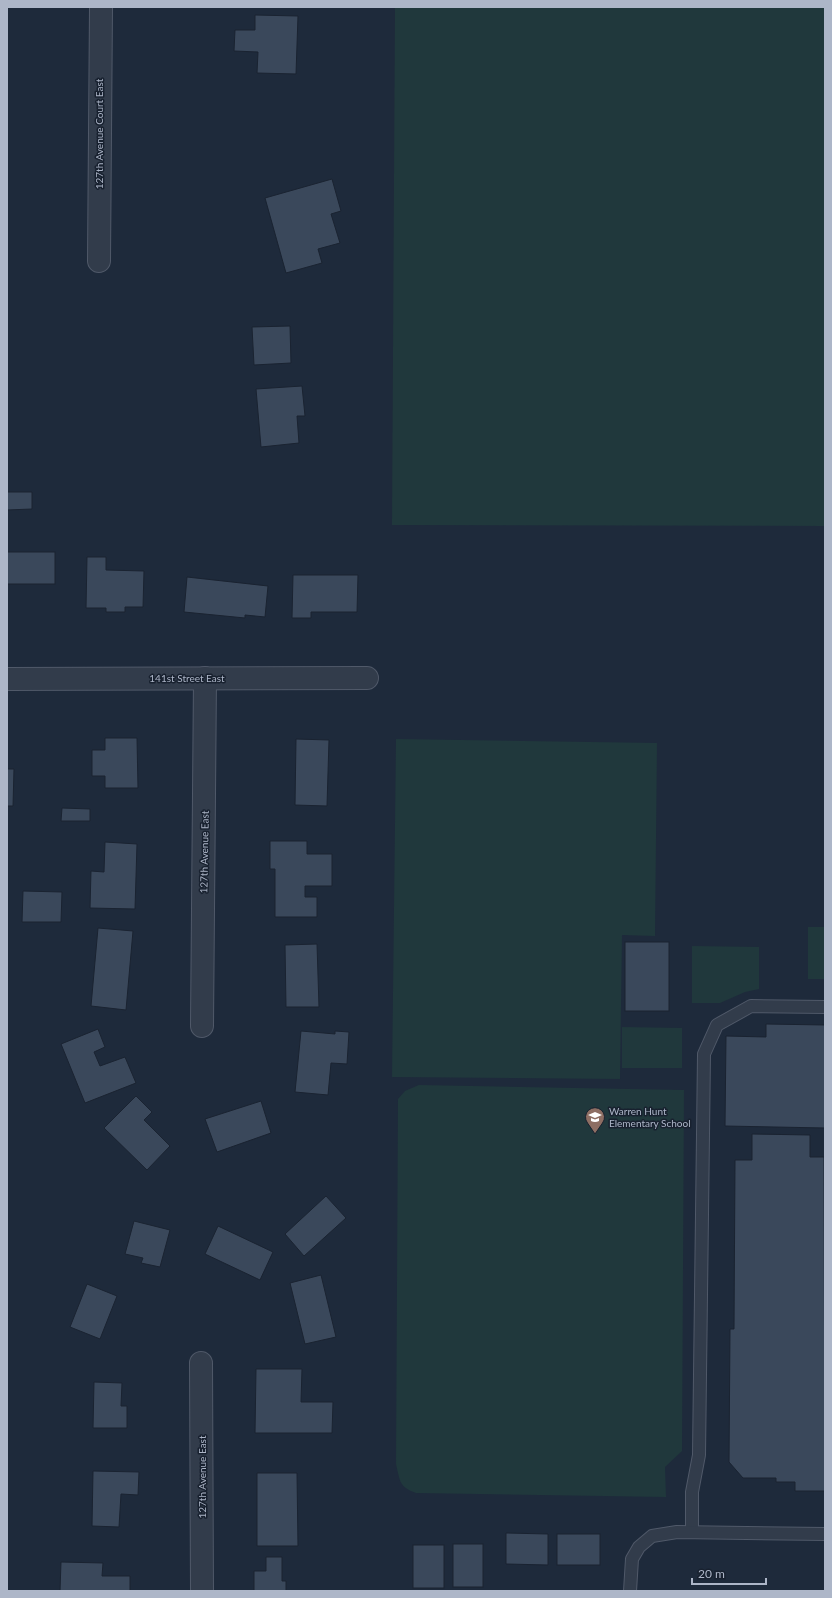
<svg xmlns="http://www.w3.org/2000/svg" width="832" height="1598" font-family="Lato,sans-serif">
  <rect width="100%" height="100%" fill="#1e2a3b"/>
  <g fill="#20383c">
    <polygon points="395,7 825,7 825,526 392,525"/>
    <polygon points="396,739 657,743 655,936 622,935 620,1079 392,1077"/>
    <rect x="808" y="927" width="17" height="52"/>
    <polygon points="692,946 759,947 759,989 745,992 720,1003 692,1003"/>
    <polygon points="622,1027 682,1028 682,1068 622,1068"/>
    <path d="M 419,1085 L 684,1090 L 682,1451 L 665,1467 L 666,1497 L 416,1493 C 399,1487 400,1481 396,1464 L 398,1099 L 405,1091 Z"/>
  </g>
  <g fill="#3a485b" stroke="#1a2331">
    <polygon points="255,15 298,16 296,74 257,73 258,52 234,51 235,30 255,30"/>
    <polygon points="332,179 341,211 331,214 340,243 318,249 322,263 286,273 265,198"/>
    <polygon points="290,326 291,363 254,365 252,327"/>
    <polygon points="302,386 305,416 297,416 299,443 261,447 256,389"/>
    <polygon points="7,492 32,492 32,509 7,510"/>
    <rect x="7" y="552" width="48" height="32"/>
    <polygon points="87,557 106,557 106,570 144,571 143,607 125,607 125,612 106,612 106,608 86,608"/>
    <polygon points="293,575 358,575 357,612 311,612 311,618 292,618"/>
    <polygon points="187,577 268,586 265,617 245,615 245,618 184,612"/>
    <polygon points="105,738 137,738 138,788 105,788 105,776 92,776 92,750 105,750"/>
    <polygon points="296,739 329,740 327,806 295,805"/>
    <polygon points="7,769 14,769 13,806 7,806"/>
    <polygon points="62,808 90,809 90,821 61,821"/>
    <polygon points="270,841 307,841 307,854 332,854 332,886 305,886 305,897 317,897 317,917 275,917 275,869 270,869"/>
    <polygon points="105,842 137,844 135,909 90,908 91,871 104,872"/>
    <polygon points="23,891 62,892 61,922 22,922"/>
    <polygon points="98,928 133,931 126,1010 91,1006"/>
    <rect x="625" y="942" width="44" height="69"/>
    <polygon points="317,944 319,1007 286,1007 285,945"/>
    <polygon points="766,1024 825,1025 825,1128 725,1126 726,1036 766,1037"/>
    <polygon points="98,1029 105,1047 94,1052 100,1066 125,1057 136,1083 85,1103 61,1044"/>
    <polygon points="301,1031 335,1034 335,1031 349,1032 347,1064 331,1063 328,1095 295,1092"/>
    <polygon points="136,1096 152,1112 144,1120 170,1146 147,1170 104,1128"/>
    <polygon points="261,1101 271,1133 217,1152 205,1119"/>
    <polygon points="752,1134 810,1135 810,1157 824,1157 825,1491 795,1491 795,1482 776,1482 776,1478 743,1478 729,1462 730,1329 734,1329 735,1160 752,1160"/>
    <polygon points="326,1196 346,1218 304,1256 285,1234"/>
    <polygon points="134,1221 170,1230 160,1267 141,1263 143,1258 125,1254"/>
    <polygon points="218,1226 273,1252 260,1280 205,1254"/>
    <polygon points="321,1275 336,1337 305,1344 290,1283"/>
    <polygon points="87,1284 117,1296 100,1339 70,1327"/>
    <polygon points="256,1369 302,1369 301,1402 333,1402 332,1433 255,1433"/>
    <polygon points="94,1382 122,1383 121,1406 127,1406 127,1428 93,1428"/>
    <polygon points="93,1471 139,1472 138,1495 121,1494 119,1527 92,1526"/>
    <polygon points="257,1473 297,1473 298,1546 257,1546"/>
    <polygon points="506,1533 548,1534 548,1565 506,1564"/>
    <rect x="557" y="1534" width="43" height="31"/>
    <rect x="453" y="1544" width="30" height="43"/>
    <rect x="413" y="1545" width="31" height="43"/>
    <polygon points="266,1557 282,1557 282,1581 286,1581 286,1591 254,1591 254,1571 266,1571"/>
    <polygon points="61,1562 103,1563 102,1576 130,1576 130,1591 60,1591"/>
  </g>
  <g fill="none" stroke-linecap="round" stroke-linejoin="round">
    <defs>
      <g id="service">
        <polyline points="692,1532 692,1492 699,1455 704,1054 717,1025 751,1006 825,1007"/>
        <polyline points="630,1591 632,1559 639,1547 652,1536 677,1532 825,1534"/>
      </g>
      <g id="minor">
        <polyline points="99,261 101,7"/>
        <polyline points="7,679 367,678"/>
        <polyline points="202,1026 205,678"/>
        <polyline points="201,1363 202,1591"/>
      </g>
    </defs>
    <use href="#service" stroke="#505969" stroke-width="14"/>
    <use href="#minor" stroke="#505969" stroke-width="24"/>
    <use href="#service" stroke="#323c4b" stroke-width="12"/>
    <use href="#minor" stroke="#323c4b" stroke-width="22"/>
  </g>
  <defs>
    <symbol id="school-pin" viewBox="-11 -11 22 30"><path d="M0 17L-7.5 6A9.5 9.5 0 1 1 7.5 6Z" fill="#8d6e63" stroke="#18212f"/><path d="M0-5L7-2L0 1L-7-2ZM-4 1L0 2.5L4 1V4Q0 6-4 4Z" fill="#fff"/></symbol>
  </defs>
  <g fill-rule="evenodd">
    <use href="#school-pin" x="584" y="1106" width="22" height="30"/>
  </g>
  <g text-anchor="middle" stroke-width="3" stroke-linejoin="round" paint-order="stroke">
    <g font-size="10" fill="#adb6c8" stroke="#18212f">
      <text transform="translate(99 134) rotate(-90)" y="4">127th Avenue Court East</text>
      <text x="187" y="682">141st Street East</text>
      <text transform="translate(204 852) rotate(-89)" y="4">127th Avenue East</text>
      <text transform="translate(202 1477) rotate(-90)" y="4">127th Avenue East</text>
    </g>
    <g font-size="10" fill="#adb6c8" stroke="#18212f" text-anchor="start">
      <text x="609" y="1115">Warren Hunt<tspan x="609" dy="12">Elementary School</tspan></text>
    </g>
  </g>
  <rect width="832" height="1598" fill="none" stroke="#adb6c8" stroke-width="16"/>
  <path d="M692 1578v6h74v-6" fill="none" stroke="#adb6c8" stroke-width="2"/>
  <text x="698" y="1578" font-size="12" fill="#adb6c8" stroke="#18212f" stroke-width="3" paint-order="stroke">20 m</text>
</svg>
